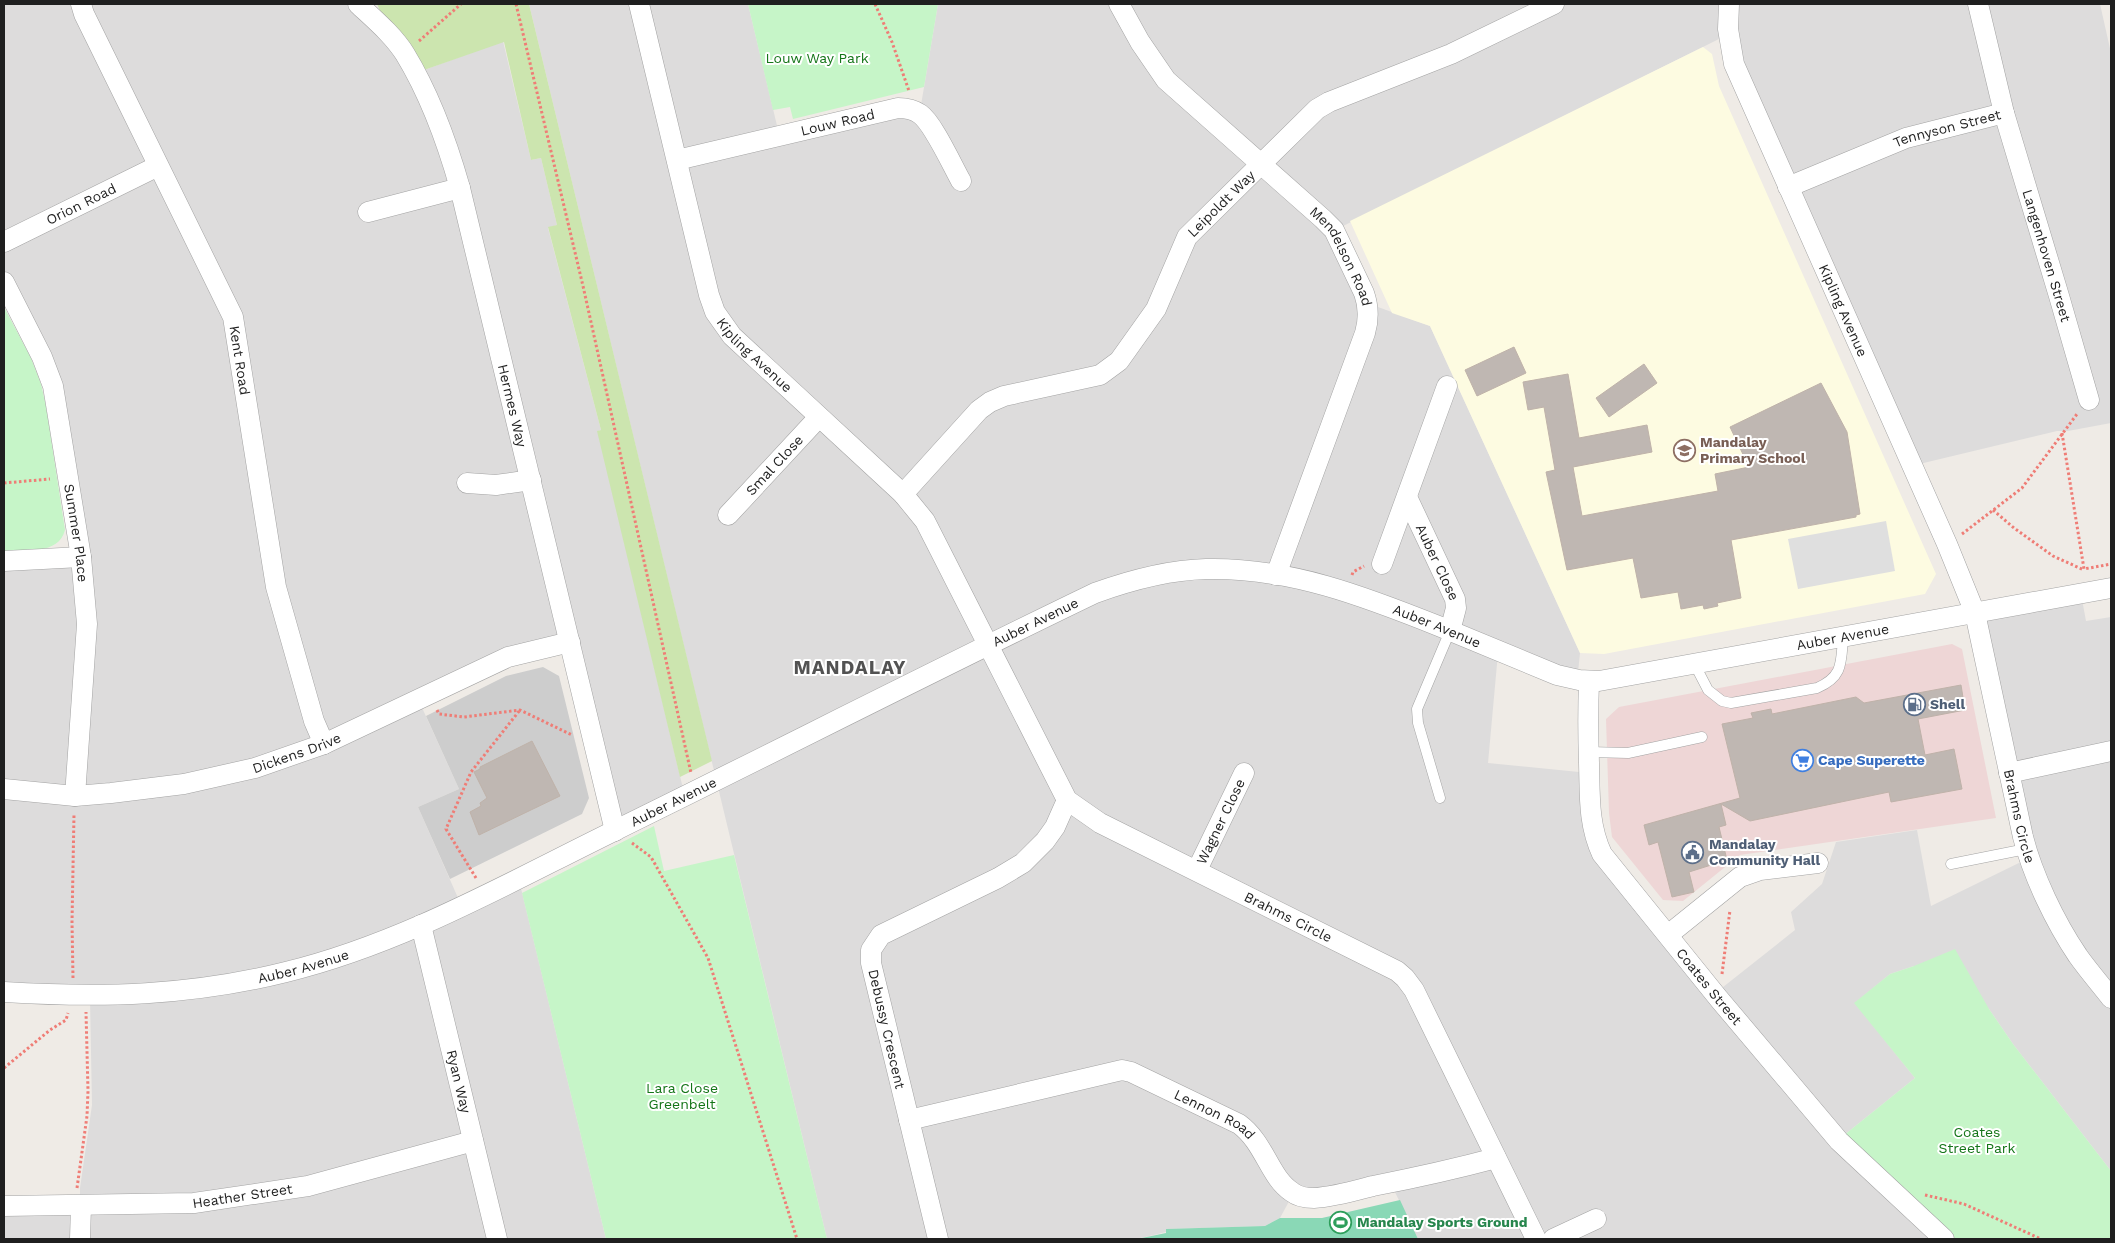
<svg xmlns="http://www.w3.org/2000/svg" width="2115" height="1243" font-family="'Work Sans',sans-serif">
  <rect width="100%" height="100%" fill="#efebe6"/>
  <g fill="#dddcdc">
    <polygon points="4,4 356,4 424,70 503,41 531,160 541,158 557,225 548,228 601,430 598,431 685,797 614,832 569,643 419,701 459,789 418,807 462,907 519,880 606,1239 4,1239 4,1208 80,1207 80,1188 92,1105 90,998 4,993 4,560 79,556 51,386 4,285"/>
    <polygon points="529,4 748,4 779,134 920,111 938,4 2100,4 2111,53 2111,423 2068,431 2057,431 1911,466 1727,35 1333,231 1367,303 1430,326 1580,653 1577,682 1498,653 1488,763 1589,773 1589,820 1713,995 1795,930 1791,912 1822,884 1836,842 1917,830 1931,906 2027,859 1974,615 2081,594 2086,621 2111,617 2111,1171 2013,1044 1989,1009 1914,966 1890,974 1855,1003 1915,1078 1843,1136 1941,1239 1418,1239 1391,1184 1293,1194 1280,1218 1265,1226 1166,1229 1166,1232 1137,1239 827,1239"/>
  </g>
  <polygon fill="#eed6d6" points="1952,644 1962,649 1996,818 1740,855 1683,901 1663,900 1612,837 1609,813 1606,719 1619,707"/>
  <polygon fill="#fdfbe1" points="1703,47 1712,54 1719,86 1936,574 1925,594 1604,654 1580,653 1430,326 1392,313 1350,221"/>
  <polygon fill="#cdcdcd" points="543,667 559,676 589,798 582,814 450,879 418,807 459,789 426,716 506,676"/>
  <polygon fill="#cce5af" points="377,4 529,4 712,761 680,777 597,431 601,430 548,227 557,225 541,158 531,160 504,42 424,70 381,13"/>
  <g fill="#c6f5c8">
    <polygon points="748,4 938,4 924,87 793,119 790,107 773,110"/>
    <path d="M 4,307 L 31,358 L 41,384 L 46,406 L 65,530 C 59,555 24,550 4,552 Z"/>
    <polygon points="654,826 664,871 734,855 827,1239 606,1239 522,893"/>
    <polygon points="1955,949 1989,1009 2013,1044 2111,1171 2111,1239 1956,1239 1843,1136 1915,1078 1854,1003 1890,974 1914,966"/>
  </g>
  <polygon fill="#8ad8b6" points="1400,1200 1418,1239 1137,1239 1166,1233 1166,1229 1265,1226 1280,1218 1322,1218"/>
  <polygon fill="#dfdfdf" points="1886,521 1895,571 1798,589 1788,539"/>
  <g fill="#bfb7b2" stroke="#bfb2a9">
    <polygon points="1514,347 1526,373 1477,396 1465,370"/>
    <polygon points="1644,364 1657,383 1609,417 1596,398"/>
    <polygon points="1568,374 1579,438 1647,425 1652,452 1573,467 1582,516 1718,491 1715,474 1749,467 1730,427 1821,383 1847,432 1860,514 1856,515 1856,517 1731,540 1741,598 1717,603 1718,606 1704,609 1703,605 1681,609 1678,592 1641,598 1633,558 1567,570 1546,472 1555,470 1544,407 1528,410 1523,382"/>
    <polygon points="1961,685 1965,710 1918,719 1925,755 1954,749 1962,789 1891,802 1889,792 1750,821 1721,804 1726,825 1719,827 1727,860 1689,872 1694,892 1672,897 1658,842 1649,845 1644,825 1740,798 1722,724 1753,718 1751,713 1771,709 1772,714 1856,697 1864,703"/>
    <polygon points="532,741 560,796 479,835 470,812 481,806 480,803 487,798 474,772 480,769 480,767"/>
  </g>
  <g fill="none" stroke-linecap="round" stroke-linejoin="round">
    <defs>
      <g id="service">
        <path d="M 1695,665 L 1708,690 L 1722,701 L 1731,703 L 1817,688 C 1843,677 1841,663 1843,638"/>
        <polyline points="1589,752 1628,753 1702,737"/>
        <polyline points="1440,798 1418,723 1417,709 1450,631"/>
        <polyline points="1951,864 2026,849"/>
      </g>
      <g id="minor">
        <path id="s1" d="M 81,4 L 84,14 L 233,317 L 276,587 L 314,721 L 324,744"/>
        <path id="s2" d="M 358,4 C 375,20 393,35 405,54 C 430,95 447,142 460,188 L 615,831"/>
        <path id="s3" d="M 639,4 L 709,295 L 715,312 L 732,336 L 903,494 L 925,521 L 1067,800 L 1100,823 L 1397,971 L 1405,978 L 1414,990 L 1536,1239"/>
        <path id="s4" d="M 1119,4 L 1140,42 L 1166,80 L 1323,219 L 1334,230 L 1364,293 C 1369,307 1369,319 1365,333 L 1276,575"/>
        <path id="s5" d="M 1729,4 L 1728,29 L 1734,64 L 1947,544 L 1975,613 L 2023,837 C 2033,876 2055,922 2078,956 C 2088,970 2100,984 2111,998"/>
        <path id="s6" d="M 1978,4 L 2004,113 L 2059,296 L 2089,400"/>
        <path id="s7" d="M 677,160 L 898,108 C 906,108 913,109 920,114 C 933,123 952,165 961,181"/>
        <path id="s8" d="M 1788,187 L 1906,138 L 2004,113"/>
        <polyline points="368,212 460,188"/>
        <path id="s9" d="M 4,242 L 158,166"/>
        <path id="s10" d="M 4,282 L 42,357 L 53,386 L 81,557 L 87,624 L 75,796"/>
        <polyline points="467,483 496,485 531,480"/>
        <path id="s11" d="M 903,494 L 979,410 L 990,402 L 1004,396 L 1100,375 L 1119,361 L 1156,309 L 1187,237 L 1317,109 L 1329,102 L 1451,54 L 1554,4"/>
        <path id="s12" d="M 1407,497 L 1455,599 L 1456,608 L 1450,631"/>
        <path id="s13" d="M 728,515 L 819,417"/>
        <polyline points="4,561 81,557"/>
        <polyline points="1382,564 1447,386"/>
        <path id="s14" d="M 1589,681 C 1588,708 1588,735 1589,763 C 1590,795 1588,824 1602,854 L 1719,999 L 1839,1141 L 1944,1239"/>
        <polyline points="2009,773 2111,751"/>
        <path id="s15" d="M 4,789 L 75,796 L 111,793 L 184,784 L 255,768 L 324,744 L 508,657 L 570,642"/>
        <path id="s16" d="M 1197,870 L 1244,773"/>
        <path id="s17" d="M 421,925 L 497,1239"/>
        <polyline points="1668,935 1740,877 1760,870 1818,863"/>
        <path id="s18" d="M 4,992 C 102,998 190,996 286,972 C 401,944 506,884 612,832 C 773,753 933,671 1095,593 C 1131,580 1167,570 1206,569 C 1289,567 1366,597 1441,627 C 1479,643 1518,659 1557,675 L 1579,680 L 1599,681 L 2111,588"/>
        <path id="s19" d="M 909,1120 L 1122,1070 L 1131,1072 L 1239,1124 C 1265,1143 1269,1177 1292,1192 C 1298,1197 1307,1198 1314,1198 C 1334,1197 1354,1191 1373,1186 C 1414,1178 1455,1169 1496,1158"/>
        <path id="s20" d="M 4,1206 L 194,1203 L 308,1186 L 473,1141"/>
        <polyline points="80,1239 81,1206"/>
        <polyline points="938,1239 871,963 871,950 881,935 998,878 1023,863 1045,841 1055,827 1067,800"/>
        <polyline points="1553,1239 1596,1219"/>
      </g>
    </defs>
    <use href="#service" stroke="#a3a3a3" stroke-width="11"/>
    <use href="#minor" stroke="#a3a3a3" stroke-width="21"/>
    <g stroke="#ef7d76" stroke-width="3" stroke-dasharray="2.5 2.5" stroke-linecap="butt">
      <polyline points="516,4 583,286 691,773"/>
      <polyline points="875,4 892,42 909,91"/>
      <polyline points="419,41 461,4"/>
      <polyline points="2062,433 2084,569 2111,564"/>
      <polyline points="4,483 50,479"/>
      <polyline points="1993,510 2014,528 2053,556 2084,570"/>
      <polyline points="1962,534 2022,488 2077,414"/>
      <polyline points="1352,575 1353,572 1364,566"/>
      <polyline points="437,710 439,714 464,717 520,710 572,735"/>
      <polyline points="632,843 651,857 708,958 797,1239"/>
      <polyline points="476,878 446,829 471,772 520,710"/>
      <polyline points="1722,974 1730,910"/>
      <polyline points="73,978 72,922 74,814"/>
      <polyline points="4,1068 50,1030 66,1020 68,1013"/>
      <polyline points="77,1188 87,1116 88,1091 86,1012"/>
      <polyline points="1925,1195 1964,1204 2041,1239"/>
    </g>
    <use href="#service" stroke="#fff" stroke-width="10"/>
    <use href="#minor" stroke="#fff" stroke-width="20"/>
  </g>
  <defs>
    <symbol id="school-ring" viewBox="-11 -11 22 22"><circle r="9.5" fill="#fff" stroke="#8d6e63" stroke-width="1.5"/><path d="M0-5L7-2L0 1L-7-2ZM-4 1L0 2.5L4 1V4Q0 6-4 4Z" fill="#8d6e63"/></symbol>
    <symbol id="fuel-ring" viewBox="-11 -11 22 22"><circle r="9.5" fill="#fff" stroke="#5c6f8a" stroke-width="1.5"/><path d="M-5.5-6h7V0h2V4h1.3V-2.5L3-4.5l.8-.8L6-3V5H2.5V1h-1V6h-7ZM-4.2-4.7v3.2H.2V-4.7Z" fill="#5c6f8a"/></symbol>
    <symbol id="supermarket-ring" viewBox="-11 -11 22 22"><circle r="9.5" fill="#fff" stroke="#3f7fe0" stroke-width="1.5"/><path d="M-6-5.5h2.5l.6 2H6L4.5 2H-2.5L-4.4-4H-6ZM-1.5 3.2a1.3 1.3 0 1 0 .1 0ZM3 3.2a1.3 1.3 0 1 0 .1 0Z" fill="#3f7fe0"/></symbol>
    <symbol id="civic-ring" viewBox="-11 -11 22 22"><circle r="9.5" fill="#fff" stroke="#5c6f8a" stroke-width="1.5"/><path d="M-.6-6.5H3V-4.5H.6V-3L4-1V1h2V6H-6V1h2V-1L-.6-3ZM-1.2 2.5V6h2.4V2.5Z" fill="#5c6f8a"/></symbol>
    <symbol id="stadium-ring" viewBox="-11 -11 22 22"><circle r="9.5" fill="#fff" stroke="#2e9e5b" stroke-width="1.5"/><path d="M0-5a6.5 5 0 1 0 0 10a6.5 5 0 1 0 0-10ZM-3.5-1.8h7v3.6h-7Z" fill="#2e9e5b"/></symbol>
  </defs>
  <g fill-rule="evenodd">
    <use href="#school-ring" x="1672" y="438" width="25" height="25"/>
    <use href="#fuel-ring" x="1902" y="692" width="25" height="25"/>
    <use href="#supermarket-ring" x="1790" y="748" width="25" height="25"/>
    <use href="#civic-ring" x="1680" y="840" width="25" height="25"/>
    <use href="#stadium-ring" x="1328" y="1210" width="25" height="25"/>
  </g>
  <g text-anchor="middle" stroke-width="4" stroke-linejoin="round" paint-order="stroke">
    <g font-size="14" fill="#147518" stroke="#fff">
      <text x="817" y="63">Louw Way Park</text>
      <text x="682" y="1093">Lara Close<tspan x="682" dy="16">Greenbelt</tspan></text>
      <text x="1977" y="1137">Coates<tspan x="1977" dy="16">Street Park</tspan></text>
    </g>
    <g font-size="14" fill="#1f1f1f" stroke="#fff">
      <text dy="5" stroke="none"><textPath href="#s7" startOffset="165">Louw Road</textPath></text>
      <text dy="5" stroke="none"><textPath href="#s8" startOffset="170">Tennyson Street</textPath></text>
      <text dy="5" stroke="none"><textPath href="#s9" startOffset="86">Orion Road</textPath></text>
      <text dy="5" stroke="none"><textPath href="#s11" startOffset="454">Leipoldt Way</textPath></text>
      <text dy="5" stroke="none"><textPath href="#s6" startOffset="261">Langenhoven Street</textPath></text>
      <text dy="5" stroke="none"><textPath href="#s4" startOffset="341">Mendelson Road</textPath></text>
      <text dy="5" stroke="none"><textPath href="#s5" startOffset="330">Kipling Avenue</textPath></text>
      <text dy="5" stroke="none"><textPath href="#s3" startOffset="376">Kipling Avenue</textPath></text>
      <text dy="5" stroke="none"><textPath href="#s1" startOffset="392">Kent Road</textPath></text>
      <text dy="5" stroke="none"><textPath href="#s2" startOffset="438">Hermes Way</textPath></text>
      <text dy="5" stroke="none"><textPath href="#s13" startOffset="68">Smal Close</textPath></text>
      <text dy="5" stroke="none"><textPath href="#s10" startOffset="264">Summer Place</textPath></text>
      <text dy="5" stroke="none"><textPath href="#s12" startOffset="72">Auber Close</textPath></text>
      <text dy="5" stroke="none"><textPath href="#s18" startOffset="1112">Auber Avenue</textPath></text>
      <text dy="5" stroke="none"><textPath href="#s18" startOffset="1532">Auber Avenue</textPath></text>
      <text dy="5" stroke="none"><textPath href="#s18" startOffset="1952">Auber Avenue</textPath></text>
      <text dy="5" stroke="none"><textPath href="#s15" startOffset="298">Dickens Drive</textPath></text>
      <text dy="5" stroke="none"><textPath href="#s18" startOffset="708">Auber Avenue</textPath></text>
      <text dy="5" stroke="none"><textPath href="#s5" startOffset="868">Brahms Circle</textPath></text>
      <text dy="5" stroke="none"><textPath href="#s16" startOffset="54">Wagner Close</textPath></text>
      <text dy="5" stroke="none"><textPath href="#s3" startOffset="1178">Brahms Circle</textPath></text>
      <text dy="5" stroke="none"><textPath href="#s18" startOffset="302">Auber Avenue</textPath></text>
      <text dy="5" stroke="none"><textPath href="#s14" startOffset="345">Coates Street</textPath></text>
      <text transform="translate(887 1029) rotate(77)" y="5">Debussy Crescent</text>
      <text dy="5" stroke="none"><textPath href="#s17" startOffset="161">Ryan Way</textPath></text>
      <text dy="5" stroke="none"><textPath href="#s19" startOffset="322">Lennon Road</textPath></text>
      <text dy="5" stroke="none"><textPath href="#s20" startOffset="239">Heather Street</textPath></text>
    </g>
    <g font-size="14" font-weight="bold" fill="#785e54" stroke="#fff" text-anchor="start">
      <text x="1700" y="447">Mandalay<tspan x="1700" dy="16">Primary School</tspan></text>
    </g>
    <g font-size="14" font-weight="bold" fill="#4e5e75" stroke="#fff" text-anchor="start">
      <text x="1930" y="709">Shell</text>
      <text x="1709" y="849">Mandalay<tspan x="1709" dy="16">Community Hall</tspan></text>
    </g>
    <g font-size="14" font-weight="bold" fill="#366cbe" stroke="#fff" text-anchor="start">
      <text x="1818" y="765">Cape Superette</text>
    </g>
    <g font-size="14" font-weight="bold" fill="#27864d" stroke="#fff" text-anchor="start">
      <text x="1357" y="1227">Mandalay Sports Ground</text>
    </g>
    <g font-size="19" font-weight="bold" letter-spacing="1" fill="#525252" stroke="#fff">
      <text x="850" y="674">MANDALAY</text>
    </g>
  </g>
  <rect width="2115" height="1243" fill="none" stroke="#1f1f1f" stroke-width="10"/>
</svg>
